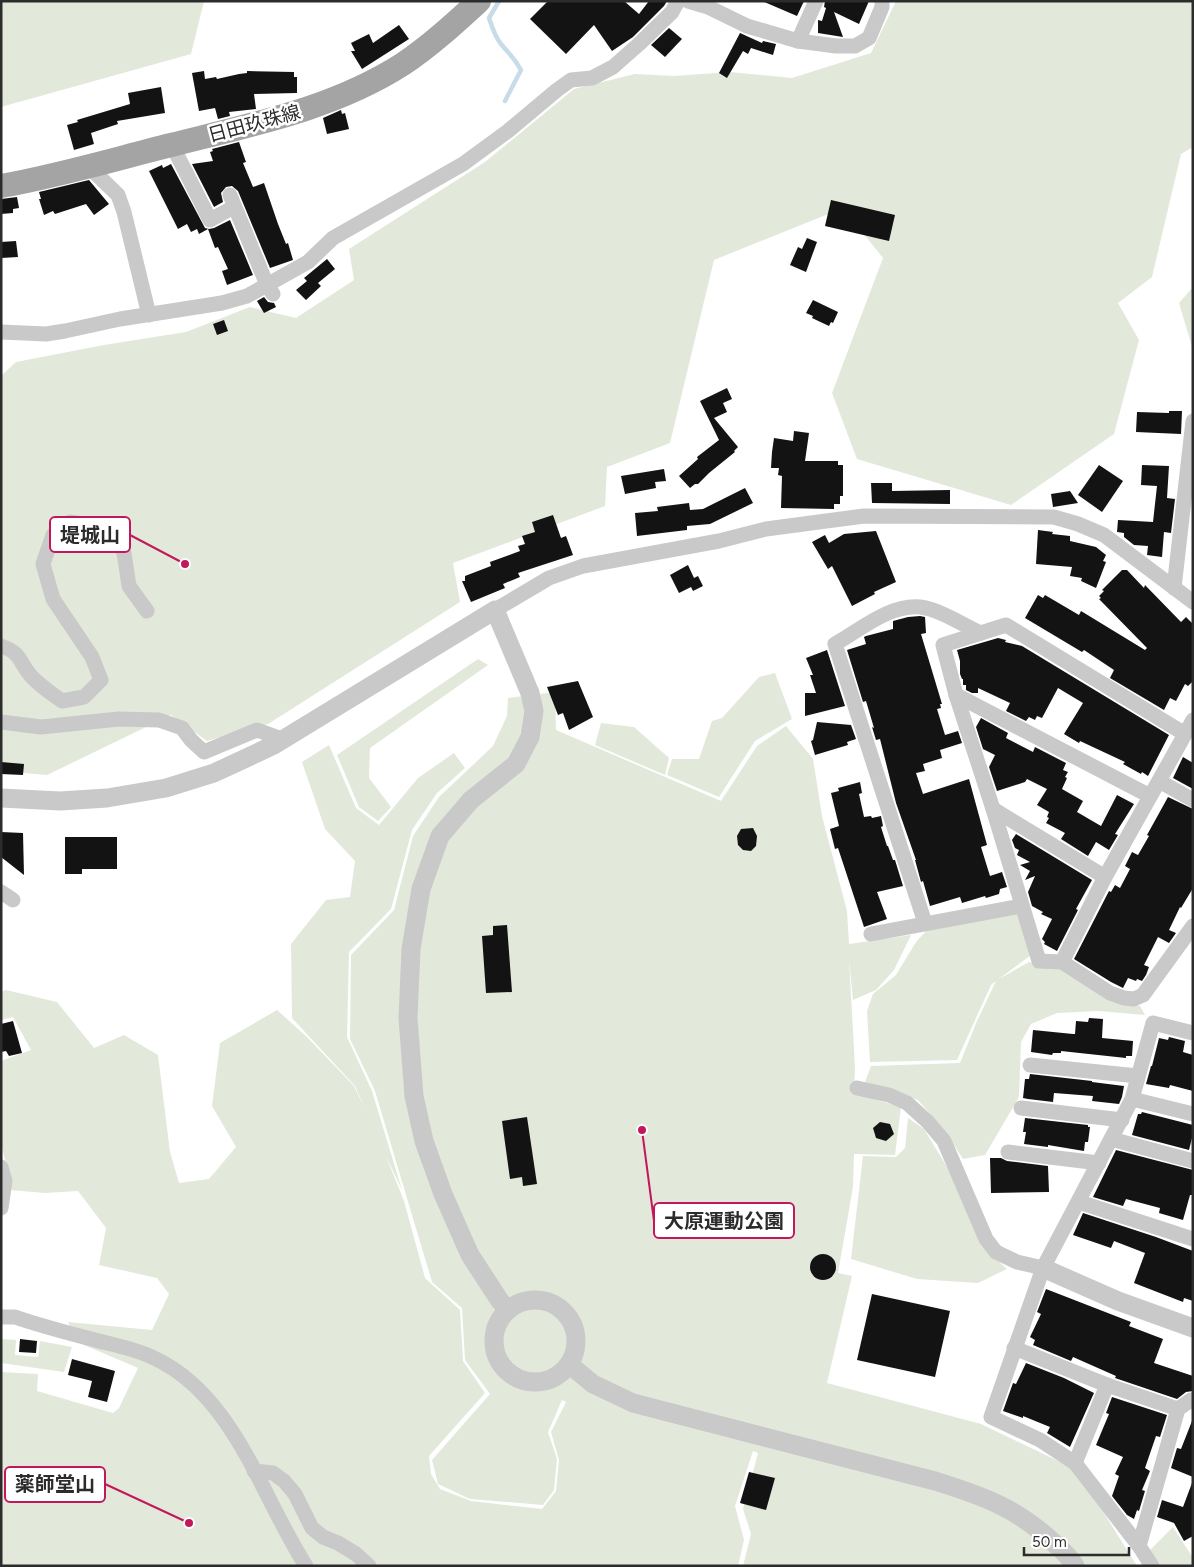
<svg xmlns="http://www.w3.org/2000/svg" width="1194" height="1567" font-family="Figtree,'Noto Sans JP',sans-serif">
  <rect width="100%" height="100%" fill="#fff"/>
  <g fill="#e2e9da">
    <polygon points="1,1 204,1 191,54 1,107"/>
    <polygon points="896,1 1193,1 1193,147 1181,154 1152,277 1118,303 1139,340 1114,434 1011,505 857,459 832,393 883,258 843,208 714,260 670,443 607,467 605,506 453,563 460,602 268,724 207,741 171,715 47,775 1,771 1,376 16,362 104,345 186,332 250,307 296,318 354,280 349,249 485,162 574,89 635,74 674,76 730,72 792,78 871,53"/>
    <polygon points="1193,287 1193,350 1179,303"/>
    <polygon points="478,659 488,665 370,748 369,778 391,807 378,821 359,807 337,755"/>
    <polygon points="775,673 792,719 755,741 719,797 667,775 672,759 699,759 712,721 722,718 759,677"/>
    <polygon points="555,692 556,730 721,801 757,746 786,726 813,759 822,816 847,911 849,944 911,935 894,970 876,990 853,1000 849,959 855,1067 854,1093 901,1107 895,1155 854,1154 853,1187 838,1273 852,1276 827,1383 981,1424 1077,1470 1137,1566 743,1566 751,1534 743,1509 758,1453 753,1451 735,1506 744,1540 738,1566 1,1566 1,1372 38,1374 37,1391 113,1413 119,1408 138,1368 77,1342 68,1322 152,1330 169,1294 157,1278 99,1265 106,1228 78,1191 45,1193 10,1190 10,1177 1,1145 1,1061 31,1050 13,1017 1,1020 1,992 6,990 57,1002 94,1048 124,1035 158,1055 170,1152 179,1183 209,1179 236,1147 212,1106 220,1043 277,1010 307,1037 354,1086 365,1109 355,1086 292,1018 291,944 326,900 350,897 355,861 325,829 302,762 329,745 356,808 379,825 418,778 454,753 465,768 437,793 412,830 391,909 349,952 347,1037 372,1091 402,1190 386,1156 404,1201 425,1278 460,1310 463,1361 485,1393 429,1456 431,1474 440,1489 471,1501 542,1509 556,1491 559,1460 551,1432 566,1402 562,1400 548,1432 557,1459 554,1490 543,1505 470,1499 438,1484 432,1460 490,1394 465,1360 462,1308 432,1282 375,1091 350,1039 351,955 394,910 413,836 439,797 493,746 507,716 508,698"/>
    <polygon points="601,723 634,727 669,758 665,775 595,745"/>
    <polygon points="1017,911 1031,955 999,979 1029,962 1064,970 1104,998 1140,1006 1145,1015 1099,1011 1057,1013 1031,1024 1021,1042 1019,1097 985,1155 963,1159 945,1131 918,1100 865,1082 871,1066 960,1063 977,1021 996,981 991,985 957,1060 870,1062 867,1011 873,994 896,975 916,942 929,928"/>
    <polygon points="908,1118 924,1129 947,1167 986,1250 1007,1269 978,1283 917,1279 851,1259 863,1156 896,1157 905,1148"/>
    <polygon points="1,1339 16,1340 15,1355 38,1357 40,1341 72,1347 64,1372 1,1363"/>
    <polygon points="1173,1527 1193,1558 1193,1566 1156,1566 1147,1553"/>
  </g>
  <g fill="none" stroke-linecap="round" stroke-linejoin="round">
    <path stroke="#c7dce8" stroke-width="4.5" d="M 499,1 L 489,18 C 492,27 495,37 501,44 C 510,55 514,57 521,70 L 505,101"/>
  </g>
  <g fill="#131313">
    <polygon points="548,1 624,1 639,14 649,1 667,1 664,6 633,37 612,51 594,25 566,54 530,19"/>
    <polygon points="762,1 804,1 797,16"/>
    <polygon points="825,1 869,1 859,24 834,12 843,37 818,33 818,20 822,21 826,8 824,7"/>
    <polygon points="399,25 409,39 362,69 351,51 355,51 351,43 369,34 373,43"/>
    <polygon points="669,28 682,39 665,57 651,45"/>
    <polygon points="740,33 762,43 763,41 776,44 773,55 751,48 748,54 743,51 727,78 719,73"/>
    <polygon points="204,71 205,79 216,77 217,79 239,74 247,73 247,71 294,72 294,77 297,77 297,93 254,94 256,109 229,112 230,116 218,119 215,108 199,111 192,73"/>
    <polygon points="161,87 165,113 117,121 118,124 91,133 94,144 74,150 67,125 78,122 77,120 130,104 128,93"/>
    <polygon points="341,110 342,114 345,113 349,129 327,134 323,118"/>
    <polygon points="239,142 246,162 243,163 253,187 264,183 278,224 286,244 288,243 293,260 270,268 238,191 232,186 226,187 221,193 223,202 214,207 192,164 213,161 210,152 213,151 212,149"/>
    <polygon points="171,164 205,228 209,229 214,228 230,220 253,275 227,285 222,271 228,269 218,247 215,248 208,229 199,234 197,229 191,232 187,224 178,229 149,171 162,165 163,168"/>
    <polygon points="89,180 109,204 94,215 86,204 55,214 53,211 44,215 39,199 41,199 39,192"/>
    <polygon points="17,197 19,208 13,209 13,213 1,214 1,199"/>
    <polygon points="831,200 895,215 889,241 825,226"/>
    <polygon points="807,238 817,242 806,272 790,265 798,247 802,249"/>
    <polygon points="16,241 18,257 1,258 1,242"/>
    <polygon points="327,259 335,269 318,283 321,286 306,300 296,290 307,281 304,278"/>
    <polygon points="264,297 268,302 274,303 276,307 264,313 257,301"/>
    <polygon points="813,300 838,312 833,323 831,322 829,326 812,318 813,316 806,313"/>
    <polygon points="224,320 228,331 217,335 213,324"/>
    <polygon points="727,388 732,399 723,403 727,412 714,418 738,447 734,451 735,452 709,473 698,484 695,484 690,488 679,476 698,459 697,457 719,440 700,401"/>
    <polygon points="1169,411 1182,411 1181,434 1136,432 1137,412 1169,413"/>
    <polygon points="794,431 809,433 805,461 838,461 838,465 843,465 843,496 840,496 840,504 834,504 834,509 781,508 782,476 778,475 779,468 771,468 772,452 774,438 793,441"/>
    <polygon points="1099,465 1123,481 1102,512 1078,495"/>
    <polygon points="1142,465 1169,466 1167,498 1175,499 1171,533 1164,532 1162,557 1147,555 1148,546 1134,545 1124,537 1124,533 1117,532 1118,520 1153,522 1157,486 1141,485"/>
    <polygon points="664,469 666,481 655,482 656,488 625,494 621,476"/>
    <polygon points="871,483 892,483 892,491 950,490 950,504 872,503"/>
    <polygon points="745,488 753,503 710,524 687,526 687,530 637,536 635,513 658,511 657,507 689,503 690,510 703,509"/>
    <polygon points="1070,491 1078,503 1053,507 1051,494"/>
    <polygon points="553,515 561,538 566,536 573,555 518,573 520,577 503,584 505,588 471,602 462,581 465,581 465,576 491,566 490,562 520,551 518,546 525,544 522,536 535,532 532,522"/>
    <polygon points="1038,530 1053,532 1052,534 1070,536 1070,541 1096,547 1106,555 1103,561 1106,562 1096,588 1081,581 1082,578 1070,576 1072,567 1036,564"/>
    <polygon points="876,531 896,582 874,592 875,594 852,606 832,566 828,569 812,542 825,535 829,543 844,534"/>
    <polygon points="688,565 694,578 698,576 703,586 693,591 691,587 679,593 670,575"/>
    <polygon points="1122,570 1127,570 1144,588 1145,585 1181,622 1186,617 1193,624 1193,681 1188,686 1185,684 1176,701 1170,698 1164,710 1110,678 1114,670 1084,650 1082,652 1025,618 1038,595 1043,598 1045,595 1079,615 1081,611 1145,650 1147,648 1099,599 1101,598 1099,596 1104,591 1102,590"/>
    <polygon points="920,616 925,617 926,633 921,634 942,704 940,704 941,708 937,709 945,735 958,731 962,743 940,750 942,758 923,764 925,771 916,773 923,794 969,779 987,845 981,847 990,876 1002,872 1007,887 1000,889 999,894 986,898 985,896 962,903 960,897 930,906 923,881 921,882 915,860 916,860 896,803 880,739 876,740 872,727 874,728 866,701 863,702 847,650 866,644 864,637 866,636 893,629 893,621 908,617"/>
    <polygon points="998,638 1006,640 1005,642 1022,646 1169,735 1148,776 1142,772 1141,774 1123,764 1125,762 1080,741 1079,743 1064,734 1083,703 1058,688 1042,718 1037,716 1035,720 1029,717 1026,721 1006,711 1010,703 978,688 978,693 972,693 966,690 966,685 963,685 963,679 962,679 960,674 960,661 957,650"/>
    <polygon points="827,650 845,706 805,716 805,693 816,693 810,675 813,675 806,658"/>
    <polygon points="578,681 593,717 569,730 563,713 558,715 547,687"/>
    <polygon points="981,718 1008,733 1006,738 1033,752 1035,747 1066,763 1063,770 1068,772 1065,777 1067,778 1062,789 1083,801 1077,812 1101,826 1117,795 1134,804 1115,834 1118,835 1109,850 1096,842 1088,856 1061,839 1065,833 1046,823 1049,818 1047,817 1049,812 1037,805 1047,789 1027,779 1025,782 997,791 989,767 995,755 983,749 976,727"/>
    <polygon points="817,722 851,725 856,739 847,742 848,745 815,755 811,741 813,740"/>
    <polygon points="1183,757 1193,763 1193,789 1173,778"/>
    <polygon points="1,762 24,764 23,775 1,774"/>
    <polygon points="860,782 862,793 859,794 864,817 871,816 872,818 881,816 883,826 881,827 887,846 888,846 893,860 895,860 903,886 877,892 887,919 864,927 838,848 835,849 830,829 839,826 831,793 839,791 838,788"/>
    <polygon points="1168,797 1193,809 1193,888 1181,908 1180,907 1169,930 1176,933 1169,943 1158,937 1144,965 1149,967 1146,975 1142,981 1137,979 1136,981 1128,978 1123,988 1111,982 1074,959 1109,891 1111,892 1115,885 1120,888 1130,869 1125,866 1132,852 1138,855 1149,836 1147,835"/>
    <polygon points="753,828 757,836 756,846 751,851 743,850 738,845 737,836 741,829"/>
    <polygon points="1,832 23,833 24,875 1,857"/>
    <polygon points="1016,834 1092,880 1076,909 1078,910 1057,951 1044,944 1045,942 1042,939 1052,919 1041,914 1043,912 1032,906 1028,892 1035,876 1025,880 1030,871 1020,865 1030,862 1017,855 1019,850 1015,848 1012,840"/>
    <polygon points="65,837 117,837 117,869 82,869 82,874 65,874"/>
    <polygon points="507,925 512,992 486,993 482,936 493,935 493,926"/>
    <polygon points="1089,1018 1103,1019 1102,1038 1133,1041 1132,1056 1126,1056 1126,1058 1061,1051 1061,1053 1053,1053 1052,1055 1031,1052 1033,1030 1073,1034 1075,1034 1076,1021 1088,1022"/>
    <polygon points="13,1021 22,1053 9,1056 6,1051 1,1052 1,1024"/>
    <polygon points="1169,1037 1185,1041 1183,1052 1193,1055 1193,1091 1170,1085 1169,1088 1146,1084 1151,1066 1152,1066 1159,1038 1168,1040"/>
    <polygon points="1030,1074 1092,1081 1092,1082 1124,1086 1122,1097 1119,1104 1092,1101 1093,1096 1054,1093 1053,1102 1028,1099 1023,1098 1025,1079 1029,1079"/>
    <polygon points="1142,1112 1193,1125 1193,1134 1189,1150 1132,1135 1138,1114 1141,1114"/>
    <polygon points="527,1117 537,1184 523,1186 522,1177 510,1179 502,1121"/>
    <polygon points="1025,1118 1088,1125 1088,1127 1090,1127 1088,1142 1085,1142 1084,1151 1048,1145 1048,1147 1024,1144 1026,1132 1023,1132"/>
    <polygon points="880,1122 890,1124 894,1134 886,1141 876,1138 873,1128"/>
    <polygon points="1116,1150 1193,1170 1193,1195 1190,1195 1183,1220 1159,1213 1160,1208 1126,1199 1123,1206 1093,1197"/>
    <polygon points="990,1158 1001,1158 1007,1161 1048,1166 1049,1192 991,1193"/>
    <polygon points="1083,1213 1156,1237 1193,1251 1193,1301 1184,1298 1183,1302 1134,1283 1145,1253 1114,1241 1111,1248 1073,1235"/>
    <circle cx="823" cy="1267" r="13"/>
    <polygon points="1046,1289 1131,1322 1129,1326 1163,1339 1154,1363 1193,1376 1193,1391 1186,1392 1177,1399 1115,1378 1116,1376 1073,1357 1071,1361 1033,1345 1035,1340 1030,1337 1041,1314 1037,1312"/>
    <polygon points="872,1294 950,1311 935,1377 857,1360"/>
    <polygon points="20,1339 37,1341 36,1353 19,1352"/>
    <polygon points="72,1359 115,1371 107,1402 88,1397 92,1381 68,1375"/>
    <polygon points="1026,1363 1064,1378 1094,1393 1070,1447 1047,1433 1050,1427 1023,1416 1023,1418 1003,1411 1013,1383 1016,1384"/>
    <polygon points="1112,1397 1167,1415 1160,1437 1156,1436 1145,1468 1150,1471 1142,1490 1145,1491 1139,1511 1137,1510 1134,1519 1127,1515 1112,1496 1119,1476 1115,1474 1123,1457 1096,1445 1109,1414 1106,1413"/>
    <polygon points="1192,1421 1193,1422 1193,1477 1171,1468 1177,1448 1181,1449"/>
    <polygon points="749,1472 775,1478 766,1510 740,1503"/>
    <polygon points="1192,1483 1193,1536 1184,1541 1174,1523 1157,1517 1162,1500 1183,1507"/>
  </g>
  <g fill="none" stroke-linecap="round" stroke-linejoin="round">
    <g stroke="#c9c9c9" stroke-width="15">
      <polyline points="688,1 708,7 747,26 798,41 836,46 855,46 869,38 882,7 882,1"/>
      <polyline points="798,41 816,1"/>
      <polyline points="172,145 210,220 234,207"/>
      <polyline points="88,166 118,195 124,212 149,315"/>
      <polyline points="230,195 267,285 273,294"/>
      <polyline points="1,332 46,334 65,331 120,319 222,303 247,296 308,262 333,238 463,164 508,131 557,90 571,80 592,78 613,67 639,44 672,12 678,1"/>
      <polyline points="1174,588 1193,421"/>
      <polyline points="495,610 549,578 583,566 719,541 766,529 864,516 1054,517 1078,524 1104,535 1193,602"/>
      <path d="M 1,646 C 22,653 18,661 31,676 C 40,686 51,693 62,701 L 84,697 L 101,680 L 92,657 L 53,599 L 43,564 L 53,535 L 70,522 L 96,526 L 114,534 L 124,553 L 129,586 L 147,611"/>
      <polyline points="956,695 1150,796"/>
      <polyline points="1,722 41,727 119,719 159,720 182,728 191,740 204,752 257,730 282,739"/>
      <polyline points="1185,734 1006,625 943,645 956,695 993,809 1039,961 1062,962 1110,993 1124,998 1134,999 1143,995 1193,926"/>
      <polyline points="1159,781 1193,800"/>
      <polyline points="993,809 1105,877"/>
      <polyline points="1,892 13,900"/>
      <path d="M 925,923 L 835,644 C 860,630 890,604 920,607 C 939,609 963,625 981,633"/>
      <polyline points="871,934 1021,906"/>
      <polyline points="1062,962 1105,877 1193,720"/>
      <polyline points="1030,1065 1138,1076"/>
      <polyline points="857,1088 889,1095 907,1103 928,1122 944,1141 986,1239 996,1252 1017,1262 1043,1268"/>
      <polyline points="1132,1099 1193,1114"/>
      <polyline points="1021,1108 1122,1120"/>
      <polyline points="1111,1139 1193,1161"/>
      <polyline points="1008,1152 1099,1163"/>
      <polyline points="1,1167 5,1181 1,1208"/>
      <polyline points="1079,1202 1193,1239"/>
      <path d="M 1,1317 L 15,1317 C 41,1326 68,1333 95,1340 C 114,1345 136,1349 154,1358 C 234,1395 261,1496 306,1566"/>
      <polyline points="1014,1348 1107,1385 1178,1409"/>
      <polyline points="1075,1463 1107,1385"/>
      <polyline points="254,1471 273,1473 284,1481 295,1494 312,1528 323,1537 338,1543 356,1554 369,1566"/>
      <polyline points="1139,1546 1178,1409 1191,1400 1193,1400"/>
      <polyline points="1152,1566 1139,1546 1075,1463 1040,1440 991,1417 1043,1268 1132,1099 1153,1023 1193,1033"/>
    </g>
    <g stroke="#c9c9c9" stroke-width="19">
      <polyline points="1,798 60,801 107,798 166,788 214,773 274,745 495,610 530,693 534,711 530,737 516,764 471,800 440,836 421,889 411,949 408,1018 414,1096 424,1141 443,1194 470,1255 500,1301 508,1310"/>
      <polyline points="1043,1268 1118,1301 1193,1328"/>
      <circle cx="535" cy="1341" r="41"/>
      <path d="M 570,1365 L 593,1384 L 633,1403 L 935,1481 C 983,1496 1017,1508 1054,1543 C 1062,1550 1070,1557 1075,1566"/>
    </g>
    <path stroke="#a4a4a4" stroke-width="24" d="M 1,186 C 58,176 115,159 171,145 C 250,125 333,109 403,64 C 430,46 455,23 479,1"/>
  </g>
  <g text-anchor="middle" stroke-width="5" stroke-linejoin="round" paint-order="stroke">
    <g font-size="19" fill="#2c2c2c" stroke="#fff">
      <text transform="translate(254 123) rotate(-15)" y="7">日田玖珠線</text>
    </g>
  </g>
  <path fill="none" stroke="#c2185b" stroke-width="2" d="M185 564L130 535M642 1130L654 1221M189 1523L105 1484"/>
  <g fill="#c2185b" stroke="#fff" stroke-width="2">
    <circle cx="185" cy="564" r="5"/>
    <circle cx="642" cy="1130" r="5"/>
    <circle cx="189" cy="1523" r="5"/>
  </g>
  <g fill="#fff" stroke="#c2185b" stroke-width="2">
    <rect x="50" y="517" width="80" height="35" rx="5"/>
    <rect x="654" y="1203" width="140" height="35" rx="5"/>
    <rect x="5" y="1467" width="100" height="35" rx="5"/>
  </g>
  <g font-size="20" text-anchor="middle" font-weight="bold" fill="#2c2c2c">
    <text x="90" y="542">堤城山</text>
    <text x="724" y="1228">大原運動公園</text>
    <text x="55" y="1491">薬師堂山</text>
  </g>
  <rect width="1194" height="1567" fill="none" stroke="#2c2c2c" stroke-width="5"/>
  <path d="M1024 1547v8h105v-8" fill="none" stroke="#2c2c2c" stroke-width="2.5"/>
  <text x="1032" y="1547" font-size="15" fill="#2c2c2c" stroke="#ffffff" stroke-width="4" paint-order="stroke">50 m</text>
</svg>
